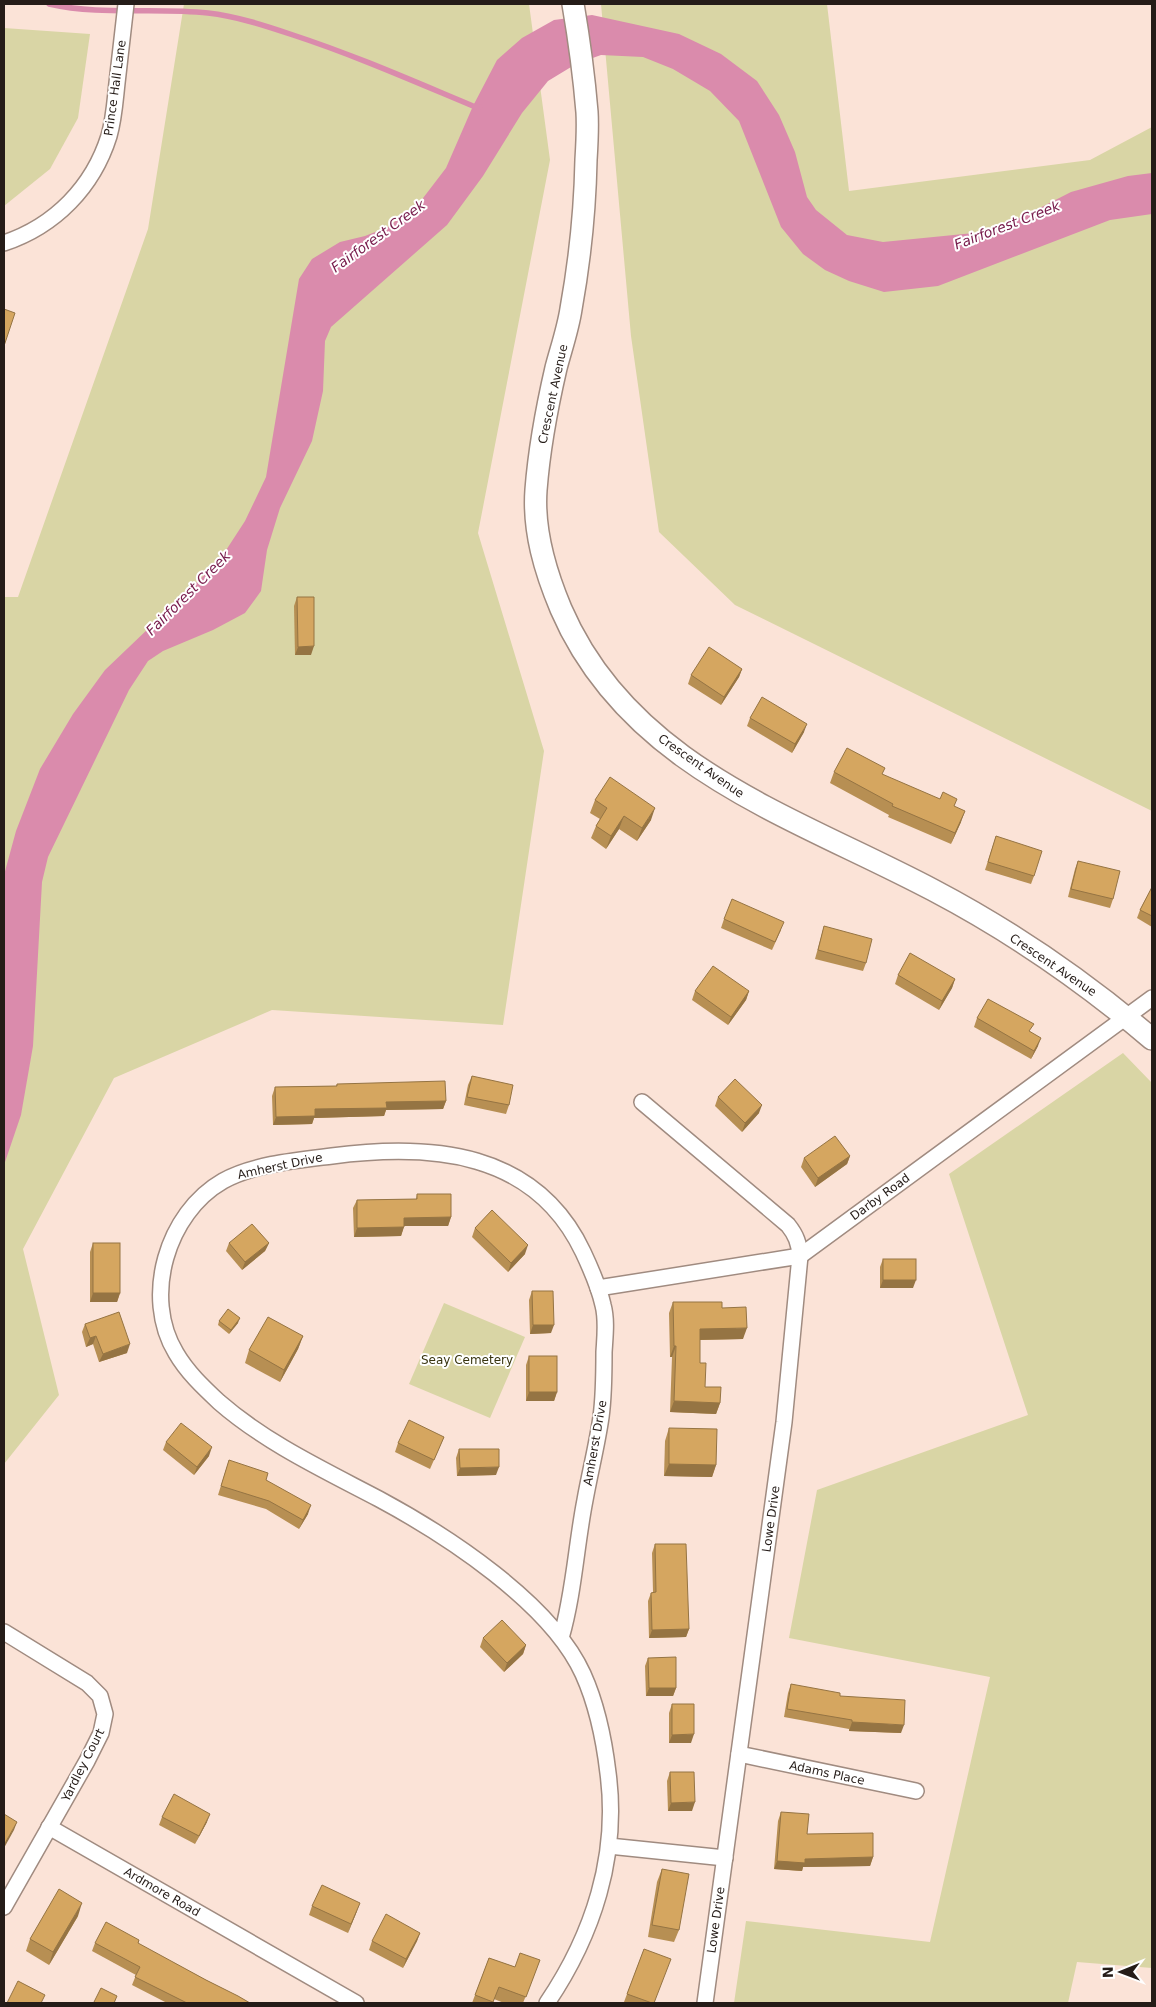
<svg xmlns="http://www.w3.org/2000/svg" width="1156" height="2007" font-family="'DejaVu Sans',sans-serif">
  <rect width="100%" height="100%" fill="#fbe3d7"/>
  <g fill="#d9d5a5">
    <polygon points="184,4 529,4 550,160 478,533 544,751 503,1025 272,1010 114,1078 23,1249 59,1395 4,1464 4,597 18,597 148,229"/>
    <polygon points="601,4 827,4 849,191 1090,160 1152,127 1152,811 735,605 659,532 631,336"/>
    <polygon points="4,28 90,34 78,118 50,169 4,206"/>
    <polygon points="1123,1053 1152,1083 1152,1968 1077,1962 1068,2003 734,2003 746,1921 930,1942 990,1677 789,1638 817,1490 1028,1415 949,1174"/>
    <polygon points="444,1303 525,1337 490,1418 409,1384"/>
  </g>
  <polygon fill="#da8bac" points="592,15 679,34 721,54 757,81 779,115 795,152 807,197 816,210 847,235 883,242 984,232 1024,216 1071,192 1128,176 1152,173 1152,214 1110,220 938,286 884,292 849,281 825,270 803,254 781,227 739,121 710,91 673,69 643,57 601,55 576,64 548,81 522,113 483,176 447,225 331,327 325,341 323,391 312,441 280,508 267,550 261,591 245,613 213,630 163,651 148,661 129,690 48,857 42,882 33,1046 21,1115 4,1165 4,875 16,831 40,769 73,714 105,670 219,561 245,521 266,477 299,279 312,259 340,242 365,236 388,227 420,202 446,168 473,106 497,60 522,38 554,20"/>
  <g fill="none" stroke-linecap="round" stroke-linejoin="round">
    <path stroke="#da8bac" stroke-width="5.5" d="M 49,4 C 102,16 155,7 208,13 C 236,16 266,26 293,35 C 354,55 413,81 473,106 L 480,107"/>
    <defs>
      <g id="street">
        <path d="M 4,243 C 55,226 93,187 109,136 C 114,119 115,101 117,83 C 120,57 123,30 126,4"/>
        <path d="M 642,1102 L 788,1225 C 796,1235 799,1243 800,1256 L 784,1422 L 705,2003"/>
        <polyline points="598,1288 800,1256 1152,998"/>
        <polyline points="4,1632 87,1683 100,1696 105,1714 101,1733 87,1761 4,1907"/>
        <polyline points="739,1754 916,1791"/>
        <polyline points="49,1827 356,2003"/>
        <polyline points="609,1846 725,1858"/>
        <path d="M 547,2003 C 593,1935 619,1856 608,1773 C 604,1739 597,1705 583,1674 C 551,1603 446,1535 379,1499 C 324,1470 266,1443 219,1402 C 203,1387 187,1372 176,1353 C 142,1297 167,1213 223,1181 C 253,1164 299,1160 332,1156 C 432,1143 535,1151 583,1252 C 591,1269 599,1287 603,1305 C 607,1320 605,1336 604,1352 C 604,1373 604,1395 601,1417 C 597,1445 590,1472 585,1500 C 576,1546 574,1593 561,1638"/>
      </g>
      <path id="secondary" d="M 573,4 C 579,39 584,76 587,112 C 588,128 587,144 586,160 C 585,210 580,259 571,309 C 568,329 561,349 556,368 C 547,407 539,451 536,490 C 533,531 545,571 561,609 C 629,767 793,816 933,890 C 1011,931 1085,982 1152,1039"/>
    </defs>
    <use href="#street" stroke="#a08b80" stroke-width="18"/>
    <use href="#secondary" stroke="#a08b80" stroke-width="24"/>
    <use href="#street" stroke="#fff" stroke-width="15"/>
    <use href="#secondary" stroke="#fff" stroke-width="21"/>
  </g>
  <g fill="#b78f53">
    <polygon points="297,597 311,655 295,655 294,606"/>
    <polygon points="742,669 739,677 721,705 688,684 691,675"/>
    <polygon points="750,718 804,732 792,753 747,726"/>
    <polygon points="834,772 954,806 961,822 951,844 888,817 889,815 830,783"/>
    <polygon points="595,800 651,820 637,841 619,829 606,849 591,838 596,826 600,819 590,813"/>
    <polygon points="996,836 1034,876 1031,884 985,870"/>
    <polygon points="1078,861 1113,899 1110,908 1068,897 1075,869"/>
    <polygon points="1152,887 1152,927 1137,918 1140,910"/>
    <polygon points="724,919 781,930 772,950 721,928"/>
    <polygon points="824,926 866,963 863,971 815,959"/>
    <polygon points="898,975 955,979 952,988 939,1010 895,984"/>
    <polygon points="695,991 749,991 746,1000 728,1025 692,1000"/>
    <polygon points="977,1018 1031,1032 1038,1046 1031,1059 974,1027"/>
    <polygon points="472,1076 509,1105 506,1114 464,1105 468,1085"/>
    <polygon points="337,1084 446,1101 443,1109 386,1110 384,1116 314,1118 312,1124 273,1125 272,1096 275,1087 336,1086"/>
    <polygon points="718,1097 759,1113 742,1132 715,1106"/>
    <polygon points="850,1156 847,1164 815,1187 801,1167 804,1158"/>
    <polygon points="417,1194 451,1217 448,1226 404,1226 401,1236 354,1237 353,1208 357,1200 416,1199"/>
    <polygon points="475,1228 525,1254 508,1272 472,1237"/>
    <polygon points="93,1243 120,1293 117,1302 90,1302 90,1252"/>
    <polygon points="229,1243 269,1243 265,1251 242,1270 226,1251"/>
    <polygon points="883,1259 913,1288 880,1288 880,1267"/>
    <polygon points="532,1291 551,1333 530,1334 529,1300"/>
    <polygon points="673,1302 722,1308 743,1339 700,1340 700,1363 705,1387 720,1403 716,1414 670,1412 672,1357 670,1357 669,1313"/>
    <polygon points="219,1321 238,1323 229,1334 218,1325"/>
    <polygon points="85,1324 127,1353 99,1362 93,1344 86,1347 82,1332"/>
    <polygon points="303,1336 298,1349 280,1382 245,1363 249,1350"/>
    <polygon points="529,1356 557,1392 554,1401 526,1401 526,1365"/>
    <polygon points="669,1428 716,1465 712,1477 664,1476 665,1441"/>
    <polygon points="444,1437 430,1469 395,1452 398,1443"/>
    <polygon points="166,1442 209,1456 194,1475 163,1450"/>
    <polygon points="459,1449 496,1475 457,1476 456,1458"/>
    <polygon points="229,1460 266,1480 308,1514 299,1529 266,1509 218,1495"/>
    <polygon points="655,1544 689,1629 686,1637 649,1638 648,1601 651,1593 653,1592 652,1553"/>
    <polygon points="483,1638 526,1645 523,1654 504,1672 480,1647"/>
    <polygon points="648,1658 676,1688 673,1696 646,1696 645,1666"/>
    <polygon points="791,1684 840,1696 901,1733 849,1731 849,1729 784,1717 788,1693"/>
    <polygon points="672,1704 691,1743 669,1743 669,1713"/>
    <polygon points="670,1772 692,1811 668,1811 667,1781"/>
    <polygon points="781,1812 807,1834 873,1857 870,1866 803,1867 802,1871 774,1869 778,1821"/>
    <polygon points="162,1817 207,1822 195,1844 159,1825"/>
    <polygon points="662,1869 679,1930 674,1942 648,1937 657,1882"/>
    <polygon points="312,1906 357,1911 348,1933 309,1915"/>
    <polygon points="78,1916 49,1965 26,1951 30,1939"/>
    <polygon points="420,1933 417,1941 403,1968 369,1950 372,1941"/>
    <polygon points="139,1940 138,1944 206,1980 250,2003 167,2003 132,1985 136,1975 92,1951 95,1943"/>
    <polygon points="644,1949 654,2003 626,2003 624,2002"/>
    <polygon points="489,1958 515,1967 540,1960 523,2003 504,2003 494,1999 493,2003 472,2003"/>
  </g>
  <g fill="#957443">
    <polygon points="314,646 311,655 295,655 298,647"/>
    <polygon points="742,669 739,677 721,705 724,697"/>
    <polygon points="807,724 804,732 792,753 795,744"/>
    <polygon points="655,808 651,820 637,841 642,828"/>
    <polygon points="965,811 961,822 951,844 955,833"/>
    <polygon points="624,816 619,829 606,849 611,836"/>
    <polygon points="955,979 952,988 939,1010 942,1001"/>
    <polygon points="749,991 746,1000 728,1025 731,1017"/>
    <polygon points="1041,1038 1038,1046 1031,1059 1034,1051"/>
    <polygon points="446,1101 443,1109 386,1110 384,1116 314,1118 312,1124 273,1125 276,1117 315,1109 386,1102"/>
    <polygon points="762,1105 759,1113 742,1132 745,1123"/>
    <polygon points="850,1156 847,1164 815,1187 818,1178"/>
    <polygon points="451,1217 448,1226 401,1226 404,1218"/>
    <polygon points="404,1227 401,1236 354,1237 357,1228"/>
    <polygon points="269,1243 265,1251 242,1270 245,1262"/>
    <polygon points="528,1245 525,1254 508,1272 511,1263"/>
    <polygon points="883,1280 916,1280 913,1288 880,1288"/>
    <polygon points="93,1293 120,1293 117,1302 90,1302"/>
    <polygon points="240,1318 238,1323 229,1334 231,1330"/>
    <polygon points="533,1325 554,1325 551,1333 530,1334"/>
    <polygon points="747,1328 743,1339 695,1340 700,1329"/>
    <polygon points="96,1336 93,1344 86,1347 90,1338"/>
    <polygon points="303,1336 298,1349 280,1382 284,1370"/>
    <polygon points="130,1344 127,1353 99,1362 103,1354"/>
    <polygon points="674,1346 676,1346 672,1357 670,1357"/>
    <polygon points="529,1392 557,1392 554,1401 526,1401"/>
    <polygon points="674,1401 720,1403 716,1414 670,1412"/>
    <polygon points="212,1447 209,1456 194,1475 197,1467"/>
    <polygon points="669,1464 716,1465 712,1477 664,1476"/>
    <polygon points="499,1467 496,1475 457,1476 460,1468"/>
    <polygon points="311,1505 308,1514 299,1529 303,1520"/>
    <polygon points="689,1629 686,1637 649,1638 652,1630"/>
    <polygon points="526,1645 523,1654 504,1672 507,1663"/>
    <polygon points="649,1688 676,1688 673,1696 646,1696"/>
    <polygon points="852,1722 904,1725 901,1733 849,1731"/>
    <polygon points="694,1734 691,1743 669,1743 672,1735"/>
    <polygon points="695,1802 692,1811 668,1811 671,1803"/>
    <polygon points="210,1814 207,1822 195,1844"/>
    <polygon points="17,1822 14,1830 4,1848 4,1845"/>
    <polygon points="873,1857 870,1866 803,1867 802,1871 774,1869 777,1861 805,1859"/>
    <polygon points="82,1903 78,1916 49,1965 53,1952"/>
    <polygon points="360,1903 357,1911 348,1933 351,1924"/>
    <polygon points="420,1933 417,1941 403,1968 406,1959"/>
  </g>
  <g fill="#d5a660" stroke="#957443">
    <polygon points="4,309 15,313 4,346"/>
    <polygon points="297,597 314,597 314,646 298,647"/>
    <polygon points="709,647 742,669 724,697 691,675"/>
    <polygon points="762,697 807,724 795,744 750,718"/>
    <polygon points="847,748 885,768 882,774 940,799 943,792 957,799 954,806 965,811 955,833 892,806 893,804 834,772"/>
    <polygon points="610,777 655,808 642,828 624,816 611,836 596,826 607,808 595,800"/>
    <polygon points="996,836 1042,851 1034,876 988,862"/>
    <polygon points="1078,861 1120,871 1113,899 1071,889"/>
    <polygon points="1152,887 1152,916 1140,910"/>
    <polygon points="732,899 784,922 775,942 724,919"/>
    <polygon points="824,926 872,939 866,963 818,950"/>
    <polygon points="910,953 955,979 942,1001 898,975"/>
    <polygon points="713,966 749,991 731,1017 695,991"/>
    <polygon points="988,999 1034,1024 1029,1031 1041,1038 1034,1051 977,1018"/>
    <polygon points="472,1076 513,1085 509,1105 467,1097"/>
    <polygon points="735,1079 762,1105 745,1123 718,1097"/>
    <polygon points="445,1081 446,1101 386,1102 387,1108 315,1109 315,1116 276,1117 275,1087 337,1086 337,1084"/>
    <polygon points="835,1136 850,1156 818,1178 804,1158"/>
    <polygon points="417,1194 451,1194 451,1217 404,1218 404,1227 357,1228 357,1200 417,1199"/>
    <polygon points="492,1210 528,1245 511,1263 475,1228"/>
    <polygon points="252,1224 269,1243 245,1262 229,1243"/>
    <rect x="93" y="1243" width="27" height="50"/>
    <rect x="883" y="1259" width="33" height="21"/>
    <polygon points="532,1291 553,1291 554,1325 533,1325"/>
    <polygon points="673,1302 722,1302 722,1308 746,1307 747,1328 700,1329 700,1363 706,1363 705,1387 721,1387 720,1403 674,1401 676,1346 674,1346"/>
    <polygon points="228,1309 240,1318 231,1330 219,1321"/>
    <polygon points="119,1312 130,1344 103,1354 96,1336 90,1338 85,1324"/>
    <polygon points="268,1317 303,1336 284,1370 249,1350"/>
    <rect x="529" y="1356" width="28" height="36"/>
    <polygon points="409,1420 444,1437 434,1460 398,1443"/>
    <polygon points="181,1423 212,1447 197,1467 166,1442"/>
    <polygon points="669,1428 717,1429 716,1465 669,1464"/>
    <polygon points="459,1449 499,1449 499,1467 460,1468"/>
    <polygon points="229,1460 268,1473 266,1480 311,1505 303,1520 269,1501 221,1486"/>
    <polygon points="655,1544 686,1544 689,1629 652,1630 651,1593 656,1592"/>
    <polygon points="502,1620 526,1645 507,1663 483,1638"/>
    <polygon points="676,1657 676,1688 649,1688 648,1658"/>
    <polygon points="791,1684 840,1693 840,1696 905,1700 904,1725 852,1722 852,1720 787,1709"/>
    <polygon points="672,1704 694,1704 694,1734 672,1735"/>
    <polygon points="670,1772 694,1772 695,1802 671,1803"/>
    <polygon points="174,1794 210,1814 199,1836 162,1817"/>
    <polygon points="781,1812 809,1814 807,1834 873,1833 873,1857 805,1859 805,1863 777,1861"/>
    <polygon points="4,1814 17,1822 4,1845"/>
    <polygon points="662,1869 689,1874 679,1930 652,1925"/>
    <polygon points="322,1885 360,1903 351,1924 312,1906"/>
    <polygon points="59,1889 82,1903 53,1952 30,1939"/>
    <polygon points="386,1914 420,1933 406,1959 372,1941"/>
    <polygon points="106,1922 139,1940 138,1943 206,1980 238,1996 250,2003 187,2003 135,1977 140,1967 95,1943"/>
    <polygon points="644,1949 671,1959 654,2003 652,2003 627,1994"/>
    <polygon points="520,1953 540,1960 526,1997 499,1987 493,2002 475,1995 489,1958 515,1967"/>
    <polygon points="18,1981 45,1995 41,2003 7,2003"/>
    <polygon points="101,1988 117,1996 114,2003 97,2003 94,2002"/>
  </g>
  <g text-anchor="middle" stroke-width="4" stroke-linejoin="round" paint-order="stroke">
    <g font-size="12" fill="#251c18" stroke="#fff">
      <text transform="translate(115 88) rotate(-82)" y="4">Prince Hall Lane</text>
      <text transform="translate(553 394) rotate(-78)" y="4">Crescent Avenue</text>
      <text transform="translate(701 766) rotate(35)" y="4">Crescent Avenue</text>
      <text transform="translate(1053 965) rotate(34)" y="4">Crescent Avenue</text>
      <text transform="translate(280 1166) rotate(-12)" y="4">Amherst Drive</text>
      <text transform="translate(880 1197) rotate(-36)" y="4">Darby Road</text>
      <text transform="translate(595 1443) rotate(-80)" y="4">Amherst Drive</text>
      <text transform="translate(771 1519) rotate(-82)" y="4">Lowe Drive</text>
      <text transform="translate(83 1765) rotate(-63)" y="4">Yardley Court</text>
      <text transform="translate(827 1773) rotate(12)" y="4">Adams Place</text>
      <text transform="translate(162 1892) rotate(30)" y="4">Ardmore Road</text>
      <text transform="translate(716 1920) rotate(-82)" y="4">Lowe Drive</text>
    </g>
    <g font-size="12" fill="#383410" stroke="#fff">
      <text x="467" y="1364">Seay Cemetery</text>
    </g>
    <g font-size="14" font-style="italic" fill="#771b4b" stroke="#fff">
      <text transform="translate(1007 225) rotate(-21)" y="5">Fairforest Creek</text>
      <text transform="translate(378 236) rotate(-36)" y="5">Fairforest Creek</text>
      <text transform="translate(188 593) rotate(-45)" y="5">Fairforest Creek</text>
    </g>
  </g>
  <rect width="1156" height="2007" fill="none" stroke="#251c18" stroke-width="10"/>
  <g transform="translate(1121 1972) rotate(269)" stroke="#ffffff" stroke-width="4" paint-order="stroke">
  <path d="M0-4L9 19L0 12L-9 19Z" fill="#251c18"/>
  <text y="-8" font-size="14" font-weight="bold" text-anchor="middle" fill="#251c18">N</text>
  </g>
</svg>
